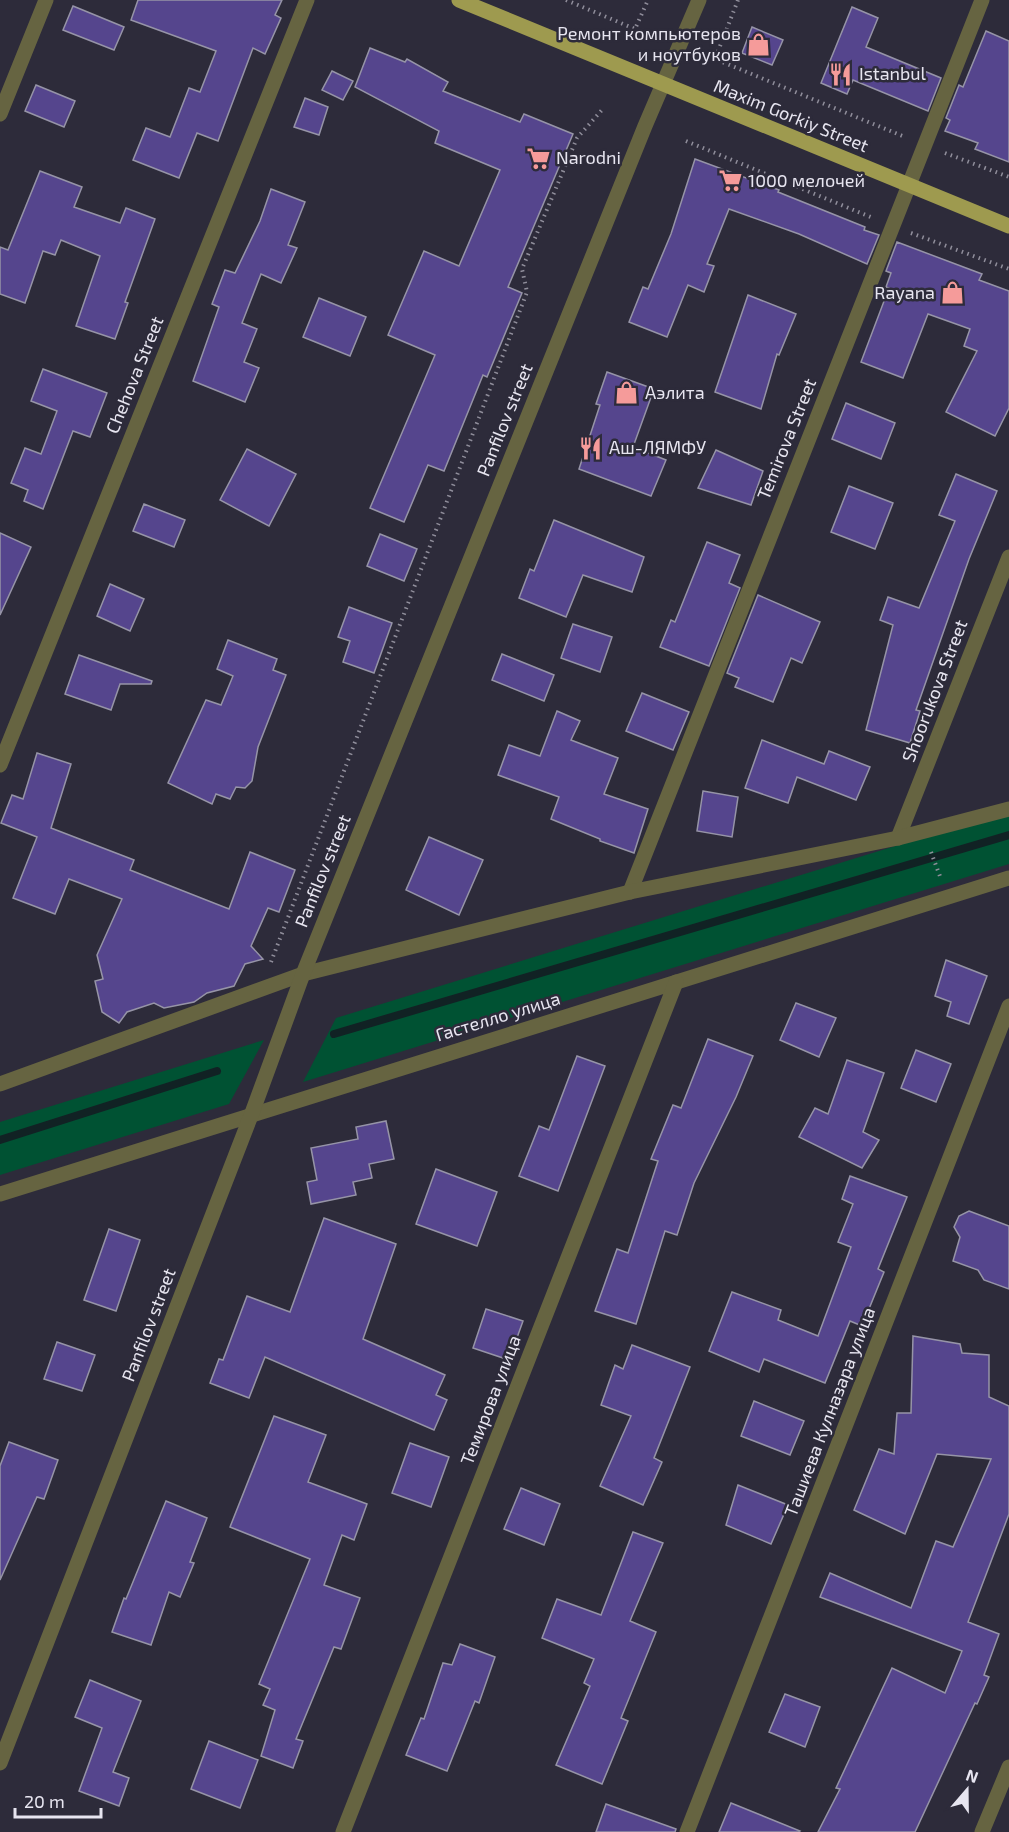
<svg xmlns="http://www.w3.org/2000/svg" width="1009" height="1832" font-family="'Exo 2',sans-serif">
  <rect width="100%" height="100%" fill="#2d2b3a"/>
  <g fill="#005233">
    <polygon points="1009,811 1009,864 303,1082 336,1018"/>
    <polygon points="264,1040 229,1104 0,1175 0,1122"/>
  </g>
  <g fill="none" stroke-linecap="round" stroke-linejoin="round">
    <g stroke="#112224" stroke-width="8">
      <polyline points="334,1034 1009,835"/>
      <polyline points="0,1140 217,1071"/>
    </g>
  </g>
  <g fill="#55458d" stroke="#9694a7" stroke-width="1.5">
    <polygon points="138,0 282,0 275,15 281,18 265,54 253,48 218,141 197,133 179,178 133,160 146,128 170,137 189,88 200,92 216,51 131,20"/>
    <polygon points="73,6 124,27 114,50 63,30"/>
    <polygon points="852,7 878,18 866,47 941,78 928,111 853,80 847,94 821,83"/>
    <polygon points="752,27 783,40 772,65 742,53"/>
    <polygon points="986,31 1009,41 1009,162 975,149 978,143 945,131 950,120 946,118 959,85 963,87"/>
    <polygon points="370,48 405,62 407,59 448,82 443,91 520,122 524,114 573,134 508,287 522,293 487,377 483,375 444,471 428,465 404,522 370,508 435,355 388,335 424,251 459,266 500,170 435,143 439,131 355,87"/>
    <polygon points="332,71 353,81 343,100 322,90"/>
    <polygon points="36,85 75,101 64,127 25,111"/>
    <polygon points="305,98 328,107 319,135 294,127"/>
    <polygon points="695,159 779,190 778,192 865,227 864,230 879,235 867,264 799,234 729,209 707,264 714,266 704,292 688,285 667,337 629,322 643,287 648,289 671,234"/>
    <polygon points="40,171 82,187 74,207 120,223 126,208 155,219 125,302 128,303 115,339 76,326 100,256 61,240 55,255 43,251 25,303 0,294 0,247 8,250"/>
    <polygon points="271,189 305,202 288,245 297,248 281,283 261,274 242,323 257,329 244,362 259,368 245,402 193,381 219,307 212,304 225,270 235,273 260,221"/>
    <polygon points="897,242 982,274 979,280 1009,291 1009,408 995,436 946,412 977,351 964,346 970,329 928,314 903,378 861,362 889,288 886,287 891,273 886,271"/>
    <polygon points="748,295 796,314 779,355 777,354 761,409 715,392"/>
    <polygon points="319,298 366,317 350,356 303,337"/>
    <polygon points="43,369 107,393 90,437 73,431 43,509 24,501 28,490 11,483 25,448 41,454 57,411 31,401"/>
    <polygon points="607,372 654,389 633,447 666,460 651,496 579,469 600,405 596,404"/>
    <polygon points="846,403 895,423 881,459 832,439"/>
    <polygon points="247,449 296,474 269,526 220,500"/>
    <polygon points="716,450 763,471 751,505 698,488"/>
    <polygon points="956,474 997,491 969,559 916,710 920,711 910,743 866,730 893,625 880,620 888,597 919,608 955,521 939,515"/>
    <polygon points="849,486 893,503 875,549 831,532"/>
    <polygon points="144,504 185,520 174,547 133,531"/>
    <polygon points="554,520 644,557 632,592 583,575 566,617 519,598 530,569 534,571"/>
    <polygon points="0,533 31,547 0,615"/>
    <polygon points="380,534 417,549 404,581 367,566"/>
    <polygon points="707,542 740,555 729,583 740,588 709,666 660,647 671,620 675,622"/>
    <polygon points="110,584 144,599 130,631 97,616"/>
    <polygon points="758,595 820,622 802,663 791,658 773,702 735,687 739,678 727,673"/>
    <polygon points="349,607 392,623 374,673 343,662 350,641 338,637"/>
    <polygon points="573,624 612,637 600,672 561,658"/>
    <polygon points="228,640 277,659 273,670 286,675 258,747 252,781 245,788 236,787 230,799 216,794 212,804 168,783 206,700 221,705 233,676 217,669"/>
    <polygon points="502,654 554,675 544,701 492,680"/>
    <polygon points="79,655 152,681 151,684 120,684 111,710 65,694"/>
    <polygon points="642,693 689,712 673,750 626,731"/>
    <polygon points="557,711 580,721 571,740 618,758 604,794 648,809 634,853 600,841 600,839 551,819 559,797 498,775 509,745 540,756"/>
    <polygon points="762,740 824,764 829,751 870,767 856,800 797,777 788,803 745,788"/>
    <polygon points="37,753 71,764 51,828 134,860 130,870 229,909 250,852 295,870 279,912 268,908 251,946 263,959 245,964 234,986 207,993 194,1002 164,1008 154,1003 127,1012 119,1023 102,1012 95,981 103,979 97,955 122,899 69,879 55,914 13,898 37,837 1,823 12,795 23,799"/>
    <polygon points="703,791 738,797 732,837 697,831"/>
    <polygon points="429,837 483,860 459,915 406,890"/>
    <polygon points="946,960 987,976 969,1024 947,1016 951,1002 935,996"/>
    <polygon points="796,1003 836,1018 819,1057 780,1040"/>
    <polygon points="708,1039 753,1056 736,1097 694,1183 677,1235 665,1231 636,1324 595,1311 617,1249 628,1253 658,1161 651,1159 673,1105 681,1108"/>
    <polygon points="916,1050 951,1064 936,1102 901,1088"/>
    <polygon points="577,1056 605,1066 558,1191 519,1176 539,1126 549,1130"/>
    <polygon points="847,1060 884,1073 863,1132 879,1140 862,1168 799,1137 815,1108 828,1114"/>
    <polygon points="386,1121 394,1159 369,1164 372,1178 353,1182 356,1195 311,1204 307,1182 317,1180 311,1148 358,1139 356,1127"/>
    <polygon points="436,1169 497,1192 477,1246 416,1224"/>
    <polygon points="850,1176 907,1197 878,1269 884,1272 862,1326 850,1321 825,1383 764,1359 759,1372 709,1351 732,1292 781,1310 778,1320 818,1336 851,1247 838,1242 853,1204 842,1199"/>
    <polygon points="969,1211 1009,1226 1009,1289 984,1280 978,1270 953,1261 960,1237 954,1227 959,1216"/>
    <polygon points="324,1218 396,1244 363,1339 445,1375 436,1395 447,1400 434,1430 265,1357 249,1398 210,1383 219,1359 223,1360 247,1296 290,1312"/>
    <polygon points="109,1229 140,1240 116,1311 84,1300"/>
    <polygon points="486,1309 523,1321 509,1360 473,1348"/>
    <polygon points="913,1336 960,1344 962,1353 989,1355 989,1397 1009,1406 1009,1514 968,1622 999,1634 984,1675 989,1677 977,1704 975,1703 915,1832 818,1832 840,1789 836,1788 892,1668 945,1693 962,1651 820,1597 830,1573 911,1608 936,1541 953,1547 991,1459 937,1454 905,1534 854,1510 879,1449 894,1454 897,1413 911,1413"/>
    <polygon points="57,1342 95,1355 82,1391 44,1379"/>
    <polygon points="632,1345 690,1367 654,1458 662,1462 643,1505 600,1486 631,1416 601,1405 615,1365 623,1369"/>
    <polygon points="754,1401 804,1421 790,1455 741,1436"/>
    <polygon points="274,1416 326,1435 308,1482 367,1504 354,1540 342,1535 324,1585 360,1598 341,1649 334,1647 296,1739 303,1741 293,1768 261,1756 275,1710 263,1705 270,1689 259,1684 310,1559 230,1527"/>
    <polygon points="9,1442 58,1460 44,1499 37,1497 0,1580 0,1466"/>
    <polygon points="410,1443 449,1457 431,1507 392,1493"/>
    <polygon points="738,1485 788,1505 771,1544 726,1525"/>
    <polygon points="521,1488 560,1504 544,1545 504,1529"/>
    <polygon points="166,1501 207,1518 190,1562 194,1563 180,1597 169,1592 151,1645 112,1632 124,1598 126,1599"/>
    <polygon points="633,1532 663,1543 630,1621 656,1632 621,1718 628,1721 602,1784 556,1765 590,1686 584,1683 594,1659 542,1638 557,1599 601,1615"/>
    <polygon points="460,1644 495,1657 479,1703 475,1701 447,1771 406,1755 421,1718 424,1719 443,1663 452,1665"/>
    <polygon points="90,1680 141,1701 113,1772 129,1778 119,1806 79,1791 102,1728 75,1717"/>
    <polygon points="785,1694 820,1707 805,1747 769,1732"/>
    <polygon points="209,1741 258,1760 240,1808 191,1789"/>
    <polygon points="731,1803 800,1831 799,1832 719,1832"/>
    <polygon points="606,1804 676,1829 675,1832 596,1832"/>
  </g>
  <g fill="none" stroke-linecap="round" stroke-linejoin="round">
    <g stroke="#908e9b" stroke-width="4" stroke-dasharray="1.5 4.5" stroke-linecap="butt">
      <polyline points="566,0 635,29 648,0"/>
      <polyline points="738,0 715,59 905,137"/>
      <polyline points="686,141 873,218"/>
      <polyline points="945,153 1009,177"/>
      <polyline points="911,233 1009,269"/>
      <polyline points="931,852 941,879"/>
      <polyline points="271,962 527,292 522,269 577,138 602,110"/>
    </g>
    <g stroke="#666441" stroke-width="15">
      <polyline points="0,114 46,0"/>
      <polyline points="0,765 307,0"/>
      <polyline points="898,838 1009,557"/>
      <polyline points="630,892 982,0"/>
      <polyline points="0,1084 303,974 630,892 898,838 1009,809"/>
      <polyline points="0,1194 1009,878"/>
      <polyline points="343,1832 676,982"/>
      <polyline points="687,1832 1009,1006"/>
    </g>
    <g stroke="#666441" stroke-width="15">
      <polyline points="0,1763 252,1113 303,974 645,126 699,0"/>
      <polyline points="982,1832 1009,1767"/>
    </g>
    <polyline stroke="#9e9a4f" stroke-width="15" points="459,0 1009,226"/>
  </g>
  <defs>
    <symbol id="shop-bare" viewBox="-9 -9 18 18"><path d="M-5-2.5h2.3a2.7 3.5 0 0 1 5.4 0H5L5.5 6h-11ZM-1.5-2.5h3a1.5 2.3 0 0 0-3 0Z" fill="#f59b9a" stroke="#2d2b3a" stroke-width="2.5" paint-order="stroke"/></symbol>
    <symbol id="restaurant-bare" viewBox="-9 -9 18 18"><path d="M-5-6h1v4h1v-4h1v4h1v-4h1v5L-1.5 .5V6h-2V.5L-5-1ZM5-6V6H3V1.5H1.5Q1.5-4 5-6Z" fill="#f59b9a" stroke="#2d2b3a" stroke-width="2.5" paint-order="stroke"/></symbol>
    <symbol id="supermarket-bare" viewBox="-9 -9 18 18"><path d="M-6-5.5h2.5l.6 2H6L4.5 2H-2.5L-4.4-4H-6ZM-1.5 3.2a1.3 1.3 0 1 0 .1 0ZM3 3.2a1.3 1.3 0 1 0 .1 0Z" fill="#f59b9a" stroke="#2d2b3a" stroke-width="2.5" paint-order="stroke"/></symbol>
  </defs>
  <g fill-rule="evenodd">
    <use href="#shop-bare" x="742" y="28" width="33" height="33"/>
    <use href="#restaurant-bare" x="824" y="58" width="33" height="33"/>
    <use href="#supermarket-bare" x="522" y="142" width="33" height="33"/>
    <use href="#supermarket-bare" x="714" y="164" width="33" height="33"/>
    <use href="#shop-bare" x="936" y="276" width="33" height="33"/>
    <use href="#shop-bare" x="610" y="376" width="33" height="33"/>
    <use href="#restaurant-bare" x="574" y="432" width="33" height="33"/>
  </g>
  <g text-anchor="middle" stroke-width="5" stroke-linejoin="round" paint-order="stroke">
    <g font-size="18" fill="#e7e5f0" stroke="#2d2b3a" text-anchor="start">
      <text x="741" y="40" text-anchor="end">Ремонт компьютеров<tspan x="741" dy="21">и ноутбуков</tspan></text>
      <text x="859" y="80">Istanbul</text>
      <text x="556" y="164">Narodni</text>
      <text x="748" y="187">1000 мелочей</text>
      <text x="935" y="299" text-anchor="end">Rayana</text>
      <text x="645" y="399">Аэлита</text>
      <text x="609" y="454">Аш-ЛЯМФУ</text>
    </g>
    <g font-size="18" fill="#e7e5f0" stroke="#2d2b3a">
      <text transform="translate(791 116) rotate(22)" y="6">Maxim Gorkiy Street</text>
      <text transform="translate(135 375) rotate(-68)" y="6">Chehova Street</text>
      <text transform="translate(505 420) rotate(-68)" y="6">Panfilov street</text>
      <text transform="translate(787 439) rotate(-68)" y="6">Temirova Street</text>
      <text transform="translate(935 691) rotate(-69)" y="6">Shoorukova Street</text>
      <text transform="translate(323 871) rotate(-68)" y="6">Panfilov street</text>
      <text transform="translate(498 1017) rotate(-17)" y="6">Гастелло улица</text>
      <text transform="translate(149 1325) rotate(-69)" y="6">Panfilov street</text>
      <text transform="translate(491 1400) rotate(-69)" y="6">Темирова улица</text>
      <text transform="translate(830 1412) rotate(-69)" y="6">Ташиева Кулназара улица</text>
    </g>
  </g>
  <g transform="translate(967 1790) rotate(20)" stroke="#2d2b3a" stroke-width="4.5" paint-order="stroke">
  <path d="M0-4.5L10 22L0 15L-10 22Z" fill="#e7e5f0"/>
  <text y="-9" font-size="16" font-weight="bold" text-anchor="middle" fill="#e7e5f0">N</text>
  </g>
  <path d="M15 1808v9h86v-9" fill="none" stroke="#e7e5f0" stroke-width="3"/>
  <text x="24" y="1808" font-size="18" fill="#e7e5f0" stroke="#2d2b3a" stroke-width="4.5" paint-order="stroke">20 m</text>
</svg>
